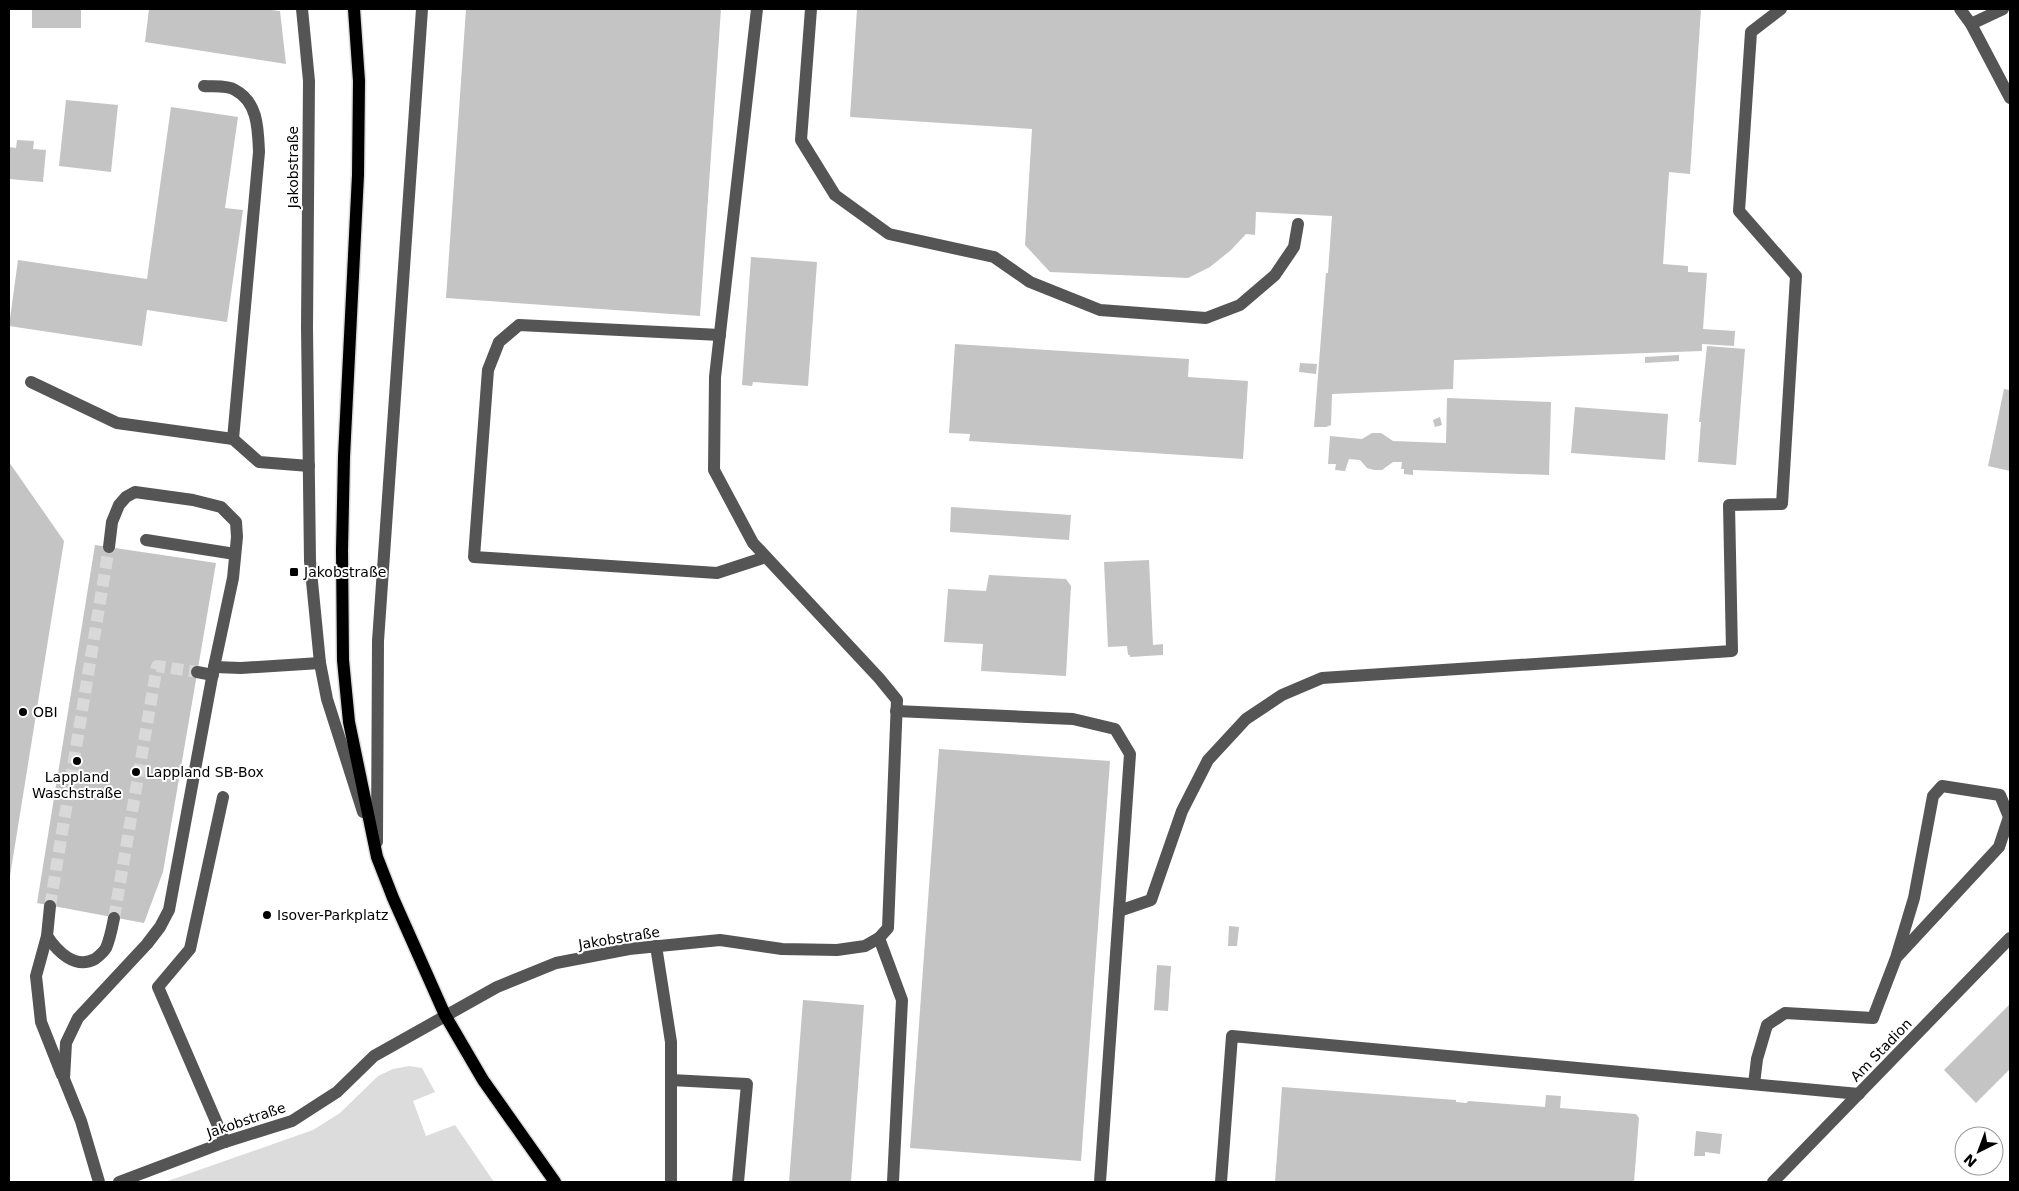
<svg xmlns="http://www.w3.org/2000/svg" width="2019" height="1191" font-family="'DejaVu Sans',sans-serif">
  <rect width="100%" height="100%" fill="#fff"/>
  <polygon fill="#dcdcdc" points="409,1066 422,1068 435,1092 413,1101 426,1136 455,1125 494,1182 165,1182 313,1130 340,1113 378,1076 393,1069"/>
  <g fill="#c4c4c4">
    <rect x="32" y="9" width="49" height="19"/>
    <polygon points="149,9 262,9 280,11 286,64 145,42"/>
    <polygon points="466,9 721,9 700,316 446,298"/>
    <polygon points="857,9 1701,9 1690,174 1669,172 1663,264 1688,266 1688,272 1707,273 1703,329 1735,331 1734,346 1702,344 1702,351 1454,360 1453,389 1332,394 1331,425 1326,427 1314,427 1326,273 1328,273 1332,216 1256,212 1255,235 1246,234 1231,250 1210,267 1188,278 1050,272 1025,245 1032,129 850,117"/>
    <polygon points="66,100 118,105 111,172 59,166"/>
    <polygon points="171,107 238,117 225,208 243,210 227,322 147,310 142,346 9,326 18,260 147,279"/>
    <polygon points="17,140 34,141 33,149 46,150 43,182 9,179 9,147 16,148"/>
    <polygon points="751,257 817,262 808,386 753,382 752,386 742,385"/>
    <polygon points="955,344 1189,359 1188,377 1248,381 1243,459 969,441 970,434 949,433"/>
    <polygon points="1707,346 1745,349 1736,465 1698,462 1701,422 1699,422"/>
    <polygon points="1679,355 1679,361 1645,363 1645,357"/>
    <polygon points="1300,363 1317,364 1316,374 1299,372"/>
    <polygon points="2004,389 2010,390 2010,471 1988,466"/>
    <polygon points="1447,398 1551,402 1549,475 1413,470 1413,475 1404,474 1404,469 1401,469 1402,462 1393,462 1382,470 1374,470 1367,468 1360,460 1349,459 1345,471 1335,470 1336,464 1328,464 1330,436 1362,439 1372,433 1381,433 1393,441 1446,443"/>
    <polygon points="1575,407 1668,414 1665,460 1571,453"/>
    <polygon points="1440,417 1442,425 1435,427 1433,420"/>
    <polygon points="9,462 64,541 10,876 9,876"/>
    <polygon points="951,507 1071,515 1069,540 950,532"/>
    <polygon points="95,545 216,563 163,872 144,923 37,903"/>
    <polygon points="1149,560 1153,645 1163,644 1163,655 1130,657 1130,655 1128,655 1127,646 1108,647 1104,562"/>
    <polygon points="989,575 1066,579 1071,586 1066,676 981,671 983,644 944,642 948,589 986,591"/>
    <polygon points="939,749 1110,761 1081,1161 910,1148"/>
    <polygon points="1229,926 1239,927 1237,946 1228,946"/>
    <polygon points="1157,965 1171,966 1168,1011 1154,1010"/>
    <polygon points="803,1000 864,1005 851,1182 789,1182"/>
    <polygon points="2010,1004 2010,1069 1976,1103 1944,1070"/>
    <polygon points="1282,1087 1456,1100 1456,1102 1466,1103 1469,1101 1545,1107 1546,1095 1561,1096 1560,1108 1636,1114 1639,1118 1634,1182 1275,1182"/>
    <polygon points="1696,1131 1722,1134 1720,1154 1705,1152 1705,1156 1694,1156"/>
  </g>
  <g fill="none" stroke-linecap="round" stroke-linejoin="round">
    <g stroke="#d9d9d9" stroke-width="12" stroke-dasharray="12 6" stroke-linecap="butt">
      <polyline points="50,906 109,547"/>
      <polyline points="114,918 157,666 197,672"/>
    </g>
    <defs>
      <polyline id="major" points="354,9 359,81 358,175 344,457 342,550 343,660 349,722 377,857 393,898 445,1015 483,1080 555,1182"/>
    </defs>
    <use href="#major" stroke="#dbdbdb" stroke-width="15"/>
    <g stroke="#555" stroke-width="12">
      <polyline points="302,9 309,81 307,327 310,561 320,663 327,699 363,812"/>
      <polyline points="811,9 801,140 835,195 889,234 994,257 1030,282 1100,310 1206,318 1240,305 1275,275 1294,247 1298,224"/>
      <polyline points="1960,9 1971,24 2010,98"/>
      <polyline points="1971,24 2003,9"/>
      <path d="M 204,86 C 213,87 227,85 235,90 C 258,102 258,129 259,152 L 233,439"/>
      <polyline points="720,335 519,325 499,342 488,370 474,557 717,573 766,557"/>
      <polyline points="31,382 117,423 233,439 259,462 309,466"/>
      <polyline points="146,540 235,554"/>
      <polyline points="214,667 241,668 320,663"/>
      <polyline points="197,672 213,675"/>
      <polyline points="896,711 1073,719 1115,729 1130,754 1100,1182"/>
      <polyline points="223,797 190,949 158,987 225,1142"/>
      <polyline points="377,842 378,641 422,9"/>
      <polyline points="50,906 47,936 36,976 41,1022 62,1075"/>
      <polyline points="1119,911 1151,900 1182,811 1208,760 1246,719 1282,695 1322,678 1732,651 1729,505 1782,504 1796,276 1739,211 1751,32 1781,9"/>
      <path d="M 47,936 C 57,951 75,970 95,959 C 99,956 103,953 106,948 C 110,939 112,928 114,918"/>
      <polyline points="879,938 902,1000 893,1182"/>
      <polyline points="656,946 671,1042 671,1182"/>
      <polyline points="671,1080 747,1084 738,1182"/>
      <polyline points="1754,1084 1757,1059 1767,1025 1785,1013 1873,1018 1896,958 1999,847 2009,817 2000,795 1942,786 1933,796 1914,898 1896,958"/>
      <polyline points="99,1182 81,1121 64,1079 66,1043 78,1018 147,944 160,927 169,910 214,667 233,578 237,537 236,522 221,507 193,500 135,492 126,497 119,505 112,522 109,547"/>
      <polyline points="119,1182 225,1142 292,1121 337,1092 374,1056 497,987 556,963 629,949 720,940 782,949 837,950 865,946 879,938 888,928 897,700 879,678 753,543 714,470 715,377 757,9"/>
      <polyline points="1221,1182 1232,1036 1859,1094"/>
      <polyline points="1773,1182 2010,938"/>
    </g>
    <use href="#major" stroke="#000" stroke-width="12"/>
  </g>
  <g fill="#000" stroke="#fff" stroke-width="2">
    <rect x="289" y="567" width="10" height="10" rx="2.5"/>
    <circle cx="23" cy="712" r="5"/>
    <circle cx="77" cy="761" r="5"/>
    <circle cx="136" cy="772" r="5"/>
    <circle cx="267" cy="915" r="5"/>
  </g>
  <g text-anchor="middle" stroke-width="4" stroke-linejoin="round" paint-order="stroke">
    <g font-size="14" fill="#000" stroke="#fff">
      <text transform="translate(293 167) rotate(-90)" y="5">Jakobstraße</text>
      <text transform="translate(619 938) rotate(-9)" y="5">Jakobstraße</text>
      <text transform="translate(1881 1050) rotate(-46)" y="5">Am Stadion</text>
      <text transform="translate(246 1120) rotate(-19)" y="5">Jakobstraße</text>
    </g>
    <g font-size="14" fill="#000" stroke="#fff" text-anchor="start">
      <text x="304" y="577">Jakobstraße</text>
      <text x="33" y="717">OBI</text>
      <text x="146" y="777">Lappland SB-Box</text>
      <text x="77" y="782" text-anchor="middle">Lappland<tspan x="77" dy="16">Waschstraße</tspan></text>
      <text x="277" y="920">Isover-Parkplatz</text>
    </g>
  </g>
  <rect width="2019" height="1191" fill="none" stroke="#000000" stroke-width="20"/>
  <g transform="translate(1979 1151) rotate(222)"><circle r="24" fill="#ffffff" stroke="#999999"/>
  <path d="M0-4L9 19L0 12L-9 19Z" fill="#000000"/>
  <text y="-8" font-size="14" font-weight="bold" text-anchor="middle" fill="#000000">N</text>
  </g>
</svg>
